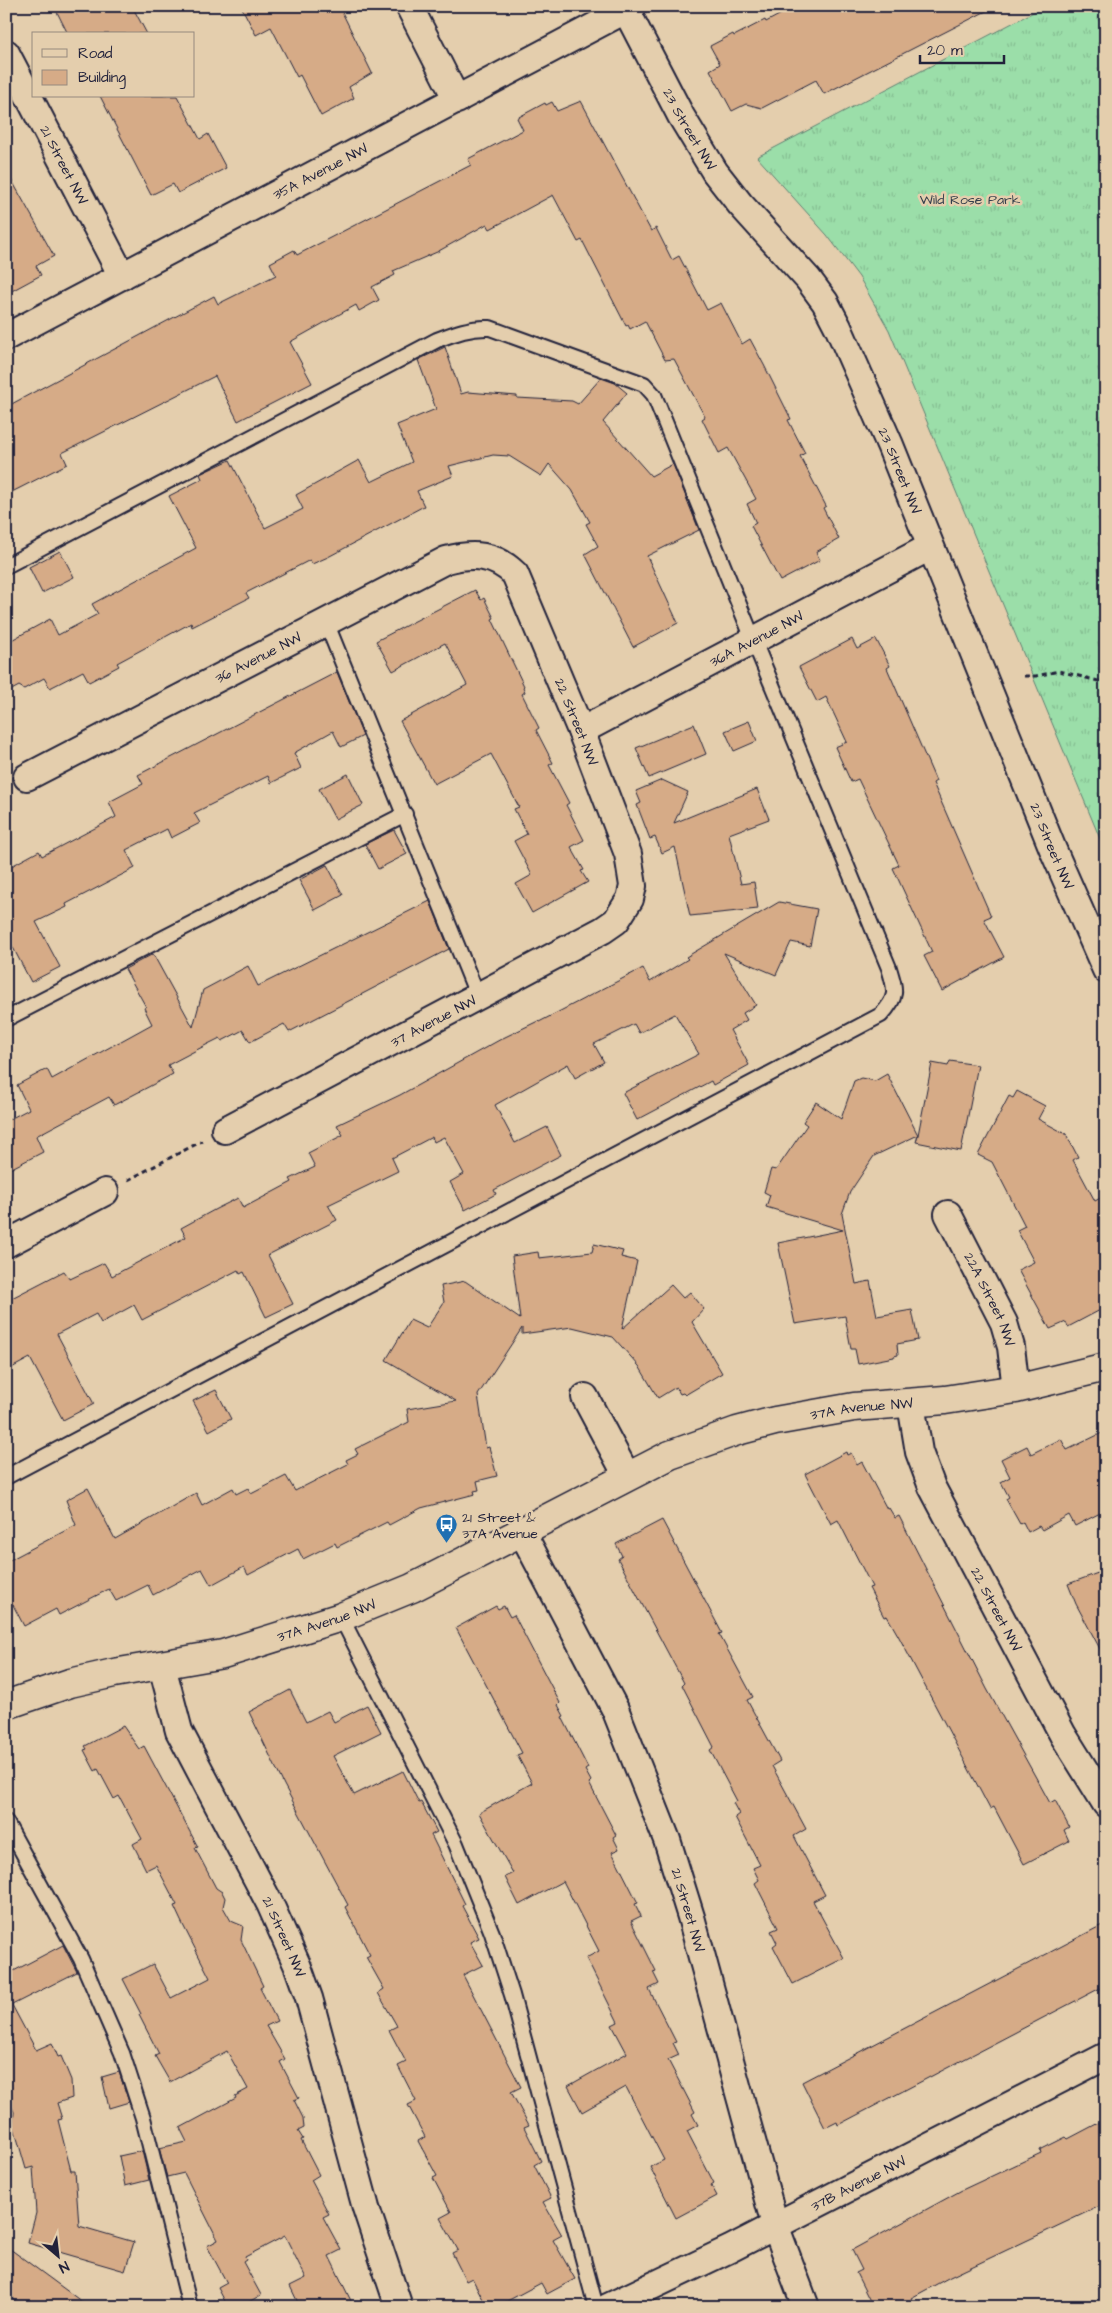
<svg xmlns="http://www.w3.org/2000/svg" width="1112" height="2313" font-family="'Architects Daughter',sans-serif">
  <defs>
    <pattern id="grass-tufts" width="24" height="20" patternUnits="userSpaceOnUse" patternTransform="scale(1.25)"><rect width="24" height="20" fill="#9bdea9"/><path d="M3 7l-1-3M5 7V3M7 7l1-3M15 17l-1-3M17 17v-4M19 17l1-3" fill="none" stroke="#85be92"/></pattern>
  </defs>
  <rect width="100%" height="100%" fill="#e4cead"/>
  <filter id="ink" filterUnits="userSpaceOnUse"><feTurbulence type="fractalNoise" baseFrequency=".02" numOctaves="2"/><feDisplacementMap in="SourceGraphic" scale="10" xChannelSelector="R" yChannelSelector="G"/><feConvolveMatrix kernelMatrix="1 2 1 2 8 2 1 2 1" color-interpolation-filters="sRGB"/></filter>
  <g filter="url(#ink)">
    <polygon fill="url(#grass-tufts)" stroke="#5e8072" points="1045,6 1106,6 1106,853 889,330 859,277 827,235 757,157"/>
    <g fill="#d6ab87" stroke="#22223b">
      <polygon points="54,6 132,6 147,34 68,34"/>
      <polygon points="241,6 339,6 372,73 349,87 354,98 321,116 300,75 297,77 271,27 256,35"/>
      <polygon points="796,6 996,6 824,94 816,80 762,108 746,104 732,111 710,70 720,64 710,46 733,34 734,36 765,20 766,22"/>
      <polygon points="100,96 177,96 200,139 208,134 226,168 178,193 173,184 151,195"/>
      <polygon points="581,101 651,231 656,228 672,260 679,256 707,310 721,303 742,344 750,339 764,365 791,419 788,420 805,453 800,456 826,506 823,508 839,539 816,552 820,560 780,581 751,526 756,523 747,504 756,499 728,448 719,453 702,419 705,417 674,359 665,360 645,321 630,329 628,325 626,326 582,240 578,242 553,195 490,229 487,224 437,252 393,271 395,275 372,287 379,300 359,311 356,305 290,342 312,383 238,421 215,376 62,453 67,464 6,495 6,407 214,296 218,304 276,275 270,263 294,250 297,255 471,165 468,159 523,130 517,118 545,103 546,105 552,102 557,111"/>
      <polygon points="6,170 54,256 36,266 41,275 6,294"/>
      <polygon points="445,347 461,394 468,392 517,396 517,398 572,401 578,404 601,378 615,383 627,393 603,422 651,476 673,464 699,530 647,556 678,623 633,647 585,554 598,546 586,524 590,522 572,490 549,464 541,476 509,456 493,455 449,466 453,476 417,491 424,506 328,557 312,564 310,560 246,593 249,598 192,627 191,623 117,663 119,666 89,682 83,671 50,688 44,678 24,689 19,686 6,693 6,643 50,619 58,635 98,614 92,604 196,548 169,496 202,479 200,474 230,460 265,528 303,509 296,495 359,460 371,482 412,462 397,425 436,409 418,360"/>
      <polygon points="60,551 74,577 42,593 29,567"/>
      <polygon points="475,590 481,600 484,598 494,618 492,619 524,686 523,687 525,692 522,694 539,728 536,730 553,763 549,765 569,803 566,805 584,840 571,847 584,870 581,871 588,882 532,913 516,884 532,875 514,841 527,834 514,809 519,807 491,754 434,784 400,721 467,685 445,643 393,671 376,641"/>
      <polygon points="852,639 857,649 876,639 890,666 887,668 936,781 933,783 991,916 984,919 1004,957 942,991 924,956 932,952 893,868 899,865 858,779 851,782 835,747 847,742 826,697 817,702 799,667"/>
      <polygon points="337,672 363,736 341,747 333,731 294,753 301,768 271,783 268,776 194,813 200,823 171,838 167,829 126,850 135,868 66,904 67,907 36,922 60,967 31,982 6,934 6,869 39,851 42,856 116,817 109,802 143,784 138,775"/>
      <polygon points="749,721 757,741 734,751 725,731"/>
      <polygon points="694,724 706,754 649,778 636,748"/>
      <polygon points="348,774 363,805 335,819 319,789"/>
      <polygon points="662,780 688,792 674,823 757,789 769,819 729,834 741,884 754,882 758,909 690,916 675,847 662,853 655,837 650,839 637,805 641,803 636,791"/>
      <polygon points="394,830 407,854 378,869 365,844"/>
      <polygon points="327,865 343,895 315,910 299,880"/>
      <polygon points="430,901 449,949 289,1032 284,1024 250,1042 243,1030 222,1041 220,1038 208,1044 168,1065 173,1074 114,1105 109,1097 36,1136 43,1152 6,1171 6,1121 29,1109 17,1085 47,1069 52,1079 152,1024 144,1008 146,1007 125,969 153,954 193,1027 203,990 248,966 258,986"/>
      <polygon points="779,902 817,909 810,946 791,942 776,975 724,953 756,1005 743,1013 747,1020 730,1030 749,1065 713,1085 711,1081 637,1120 623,1093 699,1054 675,1014 639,1033 634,1024 594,1044 604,1062 575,1078 568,1064 495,1105 515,1143 547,1127 561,1155 494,1190 496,1194 465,1210 450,1182 464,1174 444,1137 434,1142 432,1137 392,1158 398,1171 328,1205 337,1220 268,1255 293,1304 266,1317 244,1272 240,1274 238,1270 142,1320 134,1305 101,1323 96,1314 57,1334 94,1404 63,1420 30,1358 6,1371 6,1301 64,1271 70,1279 104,1263 112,1276 186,1237 181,1228 216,1209 238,1198 243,1208 292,1182 290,1179 315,1167 308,1153 343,1135 337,1125 400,1095 503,1038 538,1021 539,1022 643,968 650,982 688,959 686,957"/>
      <polygon points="950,1061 978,1065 961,1151 916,1142 918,1135 874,1156 850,1192 842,1214 856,1284 870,1281 877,1316 912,1310 918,1340 897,1344 898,1355 894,1356 894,1357 858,1364 855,1349 851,1349 845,1316 795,1324 778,1243 843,1230 766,1207 770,1195 764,1192 771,1169 776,1170 807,1125 803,1122 816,1102 841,1119 854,1081 861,1078 875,1081 887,1074 918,1135 932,1063 948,1066"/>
      <polygon points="1017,1091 1045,1106 1038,1119 1066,1134 1078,1157 1073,1160 1095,1201 1106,1195 1106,1307 1068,1327 1066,1322 1050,1329 1018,1270 1034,1262 1017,1230 1025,1226 992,1162 978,1155 1009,1096 1013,1098"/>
      <polygon points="594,1244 623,1251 621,1257 637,1261 622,1329 671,1285 683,1298 690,1292 704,1309 692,1322 722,1373 685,1395 683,1393 680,1394 676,1387 658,1398 639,1366 613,1337 572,1327 522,1334 522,1328 478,1395 486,1448 489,1447 497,1476 477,1481 479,1490 474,1491 475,1494 421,1508 389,1525 387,1522 337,1547 335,1543 303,1559 298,1549 248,1575 244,1567 211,1585 202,1569 153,1595 148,1585 116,1601 109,1589 59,1615 56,1609 24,1626 13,1605 6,1609 6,1562 76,1525 66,1500 88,1488 115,1539 196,1493 202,1505 233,1488 236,1494 248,1488 251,1494 286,1476 295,1491 348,1464 346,1460 358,1454 355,1449 409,1422 407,1409 456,1401 386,1360 410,1320 427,1328 444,1302 441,1286 465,1281 520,1319 512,1256 538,1252 539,1258 592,1252"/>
      <polygon points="216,1390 231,1419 209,1431 193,1401"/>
      <polygon points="1106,1431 1106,1510 1075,1526 1069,1515 1042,1530 1039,1526 1028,1532 1023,1522 1020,1524 1006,1499 1009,1497 1001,1482 1010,1477 1001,1459 1027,1446 1031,1454 1061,1439 1067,1450"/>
      <polygon points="846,1452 847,1455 851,1453 857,1465 862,1462 887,1509 889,1508 895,1518 899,1516 987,1689 1050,1803 1055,1800 1069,1827 1064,1830 1069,1841 1024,1864 994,1807 990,1809 899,1637 887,1616 884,1617 869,1588 872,1587 838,1520 831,1524 805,1474"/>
      <polygon points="662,1520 722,1633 719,1634 753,1697 747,1700 780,1761 772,1766 806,1829 794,1836 825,1895 813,1901 844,1958 793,1984 773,1946 777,1943 771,1931 778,1928 755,1883 759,1880 753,1868 760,1865 735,1817 739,1814 733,1803 737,1801 710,1750 714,1747 682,1685 684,1683 618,1559 622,1556 616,1544"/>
      <polygon points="1106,1570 1106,1660 1076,1604 1068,1584"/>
      <polygon points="496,1606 498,1609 504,1606 510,1617 514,1615 560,1703 558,1705 564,1716 562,1717 588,1768 585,1770 591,1781 589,1783 616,1835 613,1837 619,1849 612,1852 638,1903 635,1904 641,1916 631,1921 656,1971 653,1972 659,1984 649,1989 676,2042 673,2043 679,2055 668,2060 695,2112 692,2114 698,2125 687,2131 714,2183 711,2185 717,2196 676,2218 650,2167 664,2160 626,2087 582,2112 568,2086 627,2053 612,2025 618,2022 586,1958 599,1951 563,1881 519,1905 505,1877 513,1873 479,1813 532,1783 517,1755 522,1753 456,1628"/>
      <polygon points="290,1690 306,1722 328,1711 334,1722 367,1705 381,1732 333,1756 354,1795 403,1771 419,1803 421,1802 437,1832 431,1835 465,1904 462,1906 479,1938 470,1942 483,1965 463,1975 521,2087 511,2092 529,2125 524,2127 541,2161 534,2165 551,2198 543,2202 562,2235 553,2240 575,2279 547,2294 541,2283 496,2307 487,2307 472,2278 466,2281 452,2253 458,2250 440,2218 451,2212 433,2178 437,2176 418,2141 425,2137 408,2105 416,2101 398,2066 406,2062 389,2030 397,2026 378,1993 384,1989 366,1957 370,1955 345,1907 348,1905 284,1785 249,1712"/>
      <polygon points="123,1726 139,1749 144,1746 198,1847 195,1848 216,1888 222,1892 225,1898 223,1907 231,1921 243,1926 241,1940 263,1986 260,1988 277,2021 266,2026 285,2059 280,2062 299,2098 294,2100 303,2118 304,2128 298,2131 303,2139 301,2140 319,2175 311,2180 329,2214 323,2217 341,2250 329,2256 354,2307 300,2307 290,2286 306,2278 285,2236 245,2257 246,2260 243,2262 261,2295 240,2307 228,2307 218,2288 227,2283 207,2246 218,2240 184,2173 167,2177 159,2148 187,2142 180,2128 236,2098 235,2096 248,2089 227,2051 170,2082 155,2056 159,2054 139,2015 141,2014 123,1979 153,1964 171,1998 210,1978 181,1921 174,1906 177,1905 156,1865 146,1870 133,1844 142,1839 119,1796 114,1799 98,1769 95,1771 84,1750 87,1749 85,1746"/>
      <polygon points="1106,1923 1106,1985 838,2125 837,2122 825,2128 802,2082"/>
      <polygon points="63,1945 77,1972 12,2005 36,2050 52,2043 58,2057 61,2056 71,2080 72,2098 57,2103 62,2119 58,2120 71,2171 75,2171 79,2226 134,2242 125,2271 28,2243 36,2213 33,2167 26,2169 13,2124 14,2112 6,2093 6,1975"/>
      <polygon points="119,2072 129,2102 109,2108 102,2077"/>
      <polygon points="1106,2119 1106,2203 950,2277 911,2298 915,2307 873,2307 856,2273 862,2270 852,2250 962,2190 1041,2153 1040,2150 1066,2137 1068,2139"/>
      <polygon points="142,2151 149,2180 125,2186 119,2156"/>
      <polygon points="6,2246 89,2307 20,2307 6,2291"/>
    </g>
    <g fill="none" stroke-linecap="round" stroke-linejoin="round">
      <defs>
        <g id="service">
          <path d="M 6,566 L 437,340 C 455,333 471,327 490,328 L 644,384 L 654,395 L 753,639 L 889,968 C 896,991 898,997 881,1015 L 6,1477"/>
          <polyline points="326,622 478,997"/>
          <polyline points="6,1019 405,814"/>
          <polyline points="341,1617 456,1844 492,1933 512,1995 596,2307"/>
          <polyline points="6,1822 81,1959 122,2053 143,2118 190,2307"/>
        </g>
        <g id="minor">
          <polyline points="409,6 457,100"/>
          <path id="s1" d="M 626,10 L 681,116 L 715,172 L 740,204 L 808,279 L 825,302 L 838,327 L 890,445 L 1054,852 L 1106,970"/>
          <path id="s2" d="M 6,53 L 122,276"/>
          <path id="s3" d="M 6,337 L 633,6"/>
          <path id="s4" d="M 581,731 L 930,547"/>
          <path id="s5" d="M 27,777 L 446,560 C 473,553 495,554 515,574 L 581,731 L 628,854 L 633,886 L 630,899 L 616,921 L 603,930 L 225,1130"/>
          <path id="s6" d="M 948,1214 L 1004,1323 L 1011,1347 L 1016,1389"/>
          <polyline points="6,1244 105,1192"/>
          <polyline points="585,1397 627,1476"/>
          <path id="s7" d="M 911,1404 L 919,1452 L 932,1487 L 1063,1735 L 1106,1804"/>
          <path id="s8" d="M 522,1532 L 615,1709 L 667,1840 L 691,1917 L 775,2225 L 806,2307"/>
          <path id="s9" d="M 162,1666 L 179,1731 L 270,1904 L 298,1967 L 309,1998 L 366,2208 L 399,2307"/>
          <path id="s10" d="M 608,2307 L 730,2249 L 1106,2056"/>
        </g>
        <g id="tertiary">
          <path id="s11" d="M 6,1705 L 70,1683 L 114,1673 L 223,1654 L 341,1617 L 412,1588 L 451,1568 L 670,1455 L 737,1431 L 775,1421 L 854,1407 L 945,1400 L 1016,1389 L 1106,1367"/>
        </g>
      </defs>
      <use href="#service" stroke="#22223b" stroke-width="18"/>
      <use href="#minor" stroke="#22223b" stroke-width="30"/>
      <use href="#tertiary" stroke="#22223b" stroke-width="31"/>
      <g stroke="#22223b" stroke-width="3" stroke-dasharray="5 4" stroke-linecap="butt">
        <polyline points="1024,676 1036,676 1059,671 1106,683"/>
        <polyline points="128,1180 202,1141"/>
      </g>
      <use href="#service" stroke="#e4cead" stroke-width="14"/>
      <use href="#minor" stroke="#e4cead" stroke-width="26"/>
      <use href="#tertiary" stroke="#e4cead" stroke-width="28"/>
    </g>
  </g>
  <defs>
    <symbol id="bus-pin" viewBox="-11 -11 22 30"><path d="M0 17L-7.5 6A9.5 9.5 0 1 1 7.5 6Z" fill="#1f6fb2" stroke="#e4cead"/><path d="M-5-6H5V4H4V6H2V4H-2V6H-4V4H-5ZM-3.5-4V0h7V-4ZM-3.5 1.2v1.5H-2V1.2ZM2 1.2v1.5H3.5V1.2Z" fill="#fff"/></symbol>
  </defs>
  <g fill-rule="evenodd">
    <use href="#bus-pin" x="434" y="1512" width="25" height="34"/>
  </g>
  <g text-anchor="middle" stroke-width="5" stroke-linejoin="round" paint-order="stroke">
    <g font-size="14" fill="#22223b" stroke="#e4cead">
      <text dy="5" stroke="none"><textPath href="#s1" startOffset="135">23 Street NW</textPath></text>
      <text dy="5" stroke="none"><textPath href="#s2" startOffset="126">21 Street NW</textPath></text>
      <text dy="5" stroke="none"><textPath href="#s3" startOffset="355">35A Avenue NW</textPath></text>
      <text dy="5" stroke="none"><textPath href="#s1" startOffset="540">23 Street NW</textPath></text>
      <text dy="5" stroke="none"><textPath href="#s4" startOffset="198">36A Avenue NW</textPath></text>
      <text dy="5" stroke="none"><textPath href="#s5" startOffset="260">36 Avenue NW</textPath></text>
      <text dy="5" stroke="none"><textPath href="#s5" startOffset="706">22 Street NW</textPath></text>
      <text dy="5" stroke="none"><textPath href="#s1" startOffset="945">23 Street NW</textPath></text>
      <text transform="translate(433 1021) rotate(-28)" y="5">37 Avenue NW</text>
      <text dy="5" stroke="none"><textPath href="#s6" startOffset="95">22A Street NW</textPath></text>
      <text dy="5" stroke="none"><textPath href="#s11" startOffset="912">37A Avenue NW</textPath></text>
      <text dy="5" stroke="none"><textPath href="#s7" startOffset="224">22 Street NW</textPath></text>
      <text dy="5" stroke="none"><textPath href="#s11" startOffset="332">37A Avenue NW</textPath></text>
      <text dy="5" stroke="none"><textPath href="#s8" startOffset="414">21 Street NW</textPath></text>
      <text dy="5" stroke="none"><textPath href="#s9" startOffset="298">21 Street NW</textPath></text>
      <text dy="5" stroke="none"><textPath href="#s10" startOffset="279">37B Avenue NW</textPath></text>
    </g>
    <g font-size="14" fill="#343e4c" stroke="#e4cead">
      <text x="970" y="204">Wild Rose Park</text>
    </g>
    <g font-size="14" fill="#22223b" stroke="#e4cead" text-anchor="start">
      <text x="462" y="1522">21 Street &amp;<tspan x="462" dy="16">37A Avenue</tspan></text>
    </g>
  </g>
  <rect width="1112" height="2313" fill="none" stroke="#e4cead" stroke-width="25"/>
  <rect x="12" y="12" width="1087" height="2288" fill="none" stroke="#22223b" stroke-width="2" filter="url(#ink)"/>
  <rect x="32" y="32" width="162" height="65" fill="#e4cead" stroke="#96897f"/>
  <rect x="42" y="49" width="25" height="8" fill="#e4cead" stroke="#96897f"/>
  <text x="78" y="58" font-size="15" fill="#22223b">Road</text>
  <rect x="42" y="70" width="25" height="15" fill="#d6ab87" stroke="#96897f"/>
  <text x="78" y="82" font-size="15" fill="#22223b">Building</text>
  <g transform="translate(58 2256) rotate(152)" stroke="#e4cead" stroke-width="4" paint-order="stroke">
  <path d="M0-4L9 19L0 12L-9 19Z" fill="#22223b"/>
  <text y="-8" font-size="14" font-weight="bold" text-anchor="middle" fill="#22223b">N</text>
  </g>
  <path d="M920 55v8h84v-8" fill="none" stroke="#22223b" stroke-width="2.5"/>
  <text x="927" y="55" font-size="15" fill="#22223b" stroke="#e4cead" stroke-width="4" paint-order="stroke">20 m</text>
</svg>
